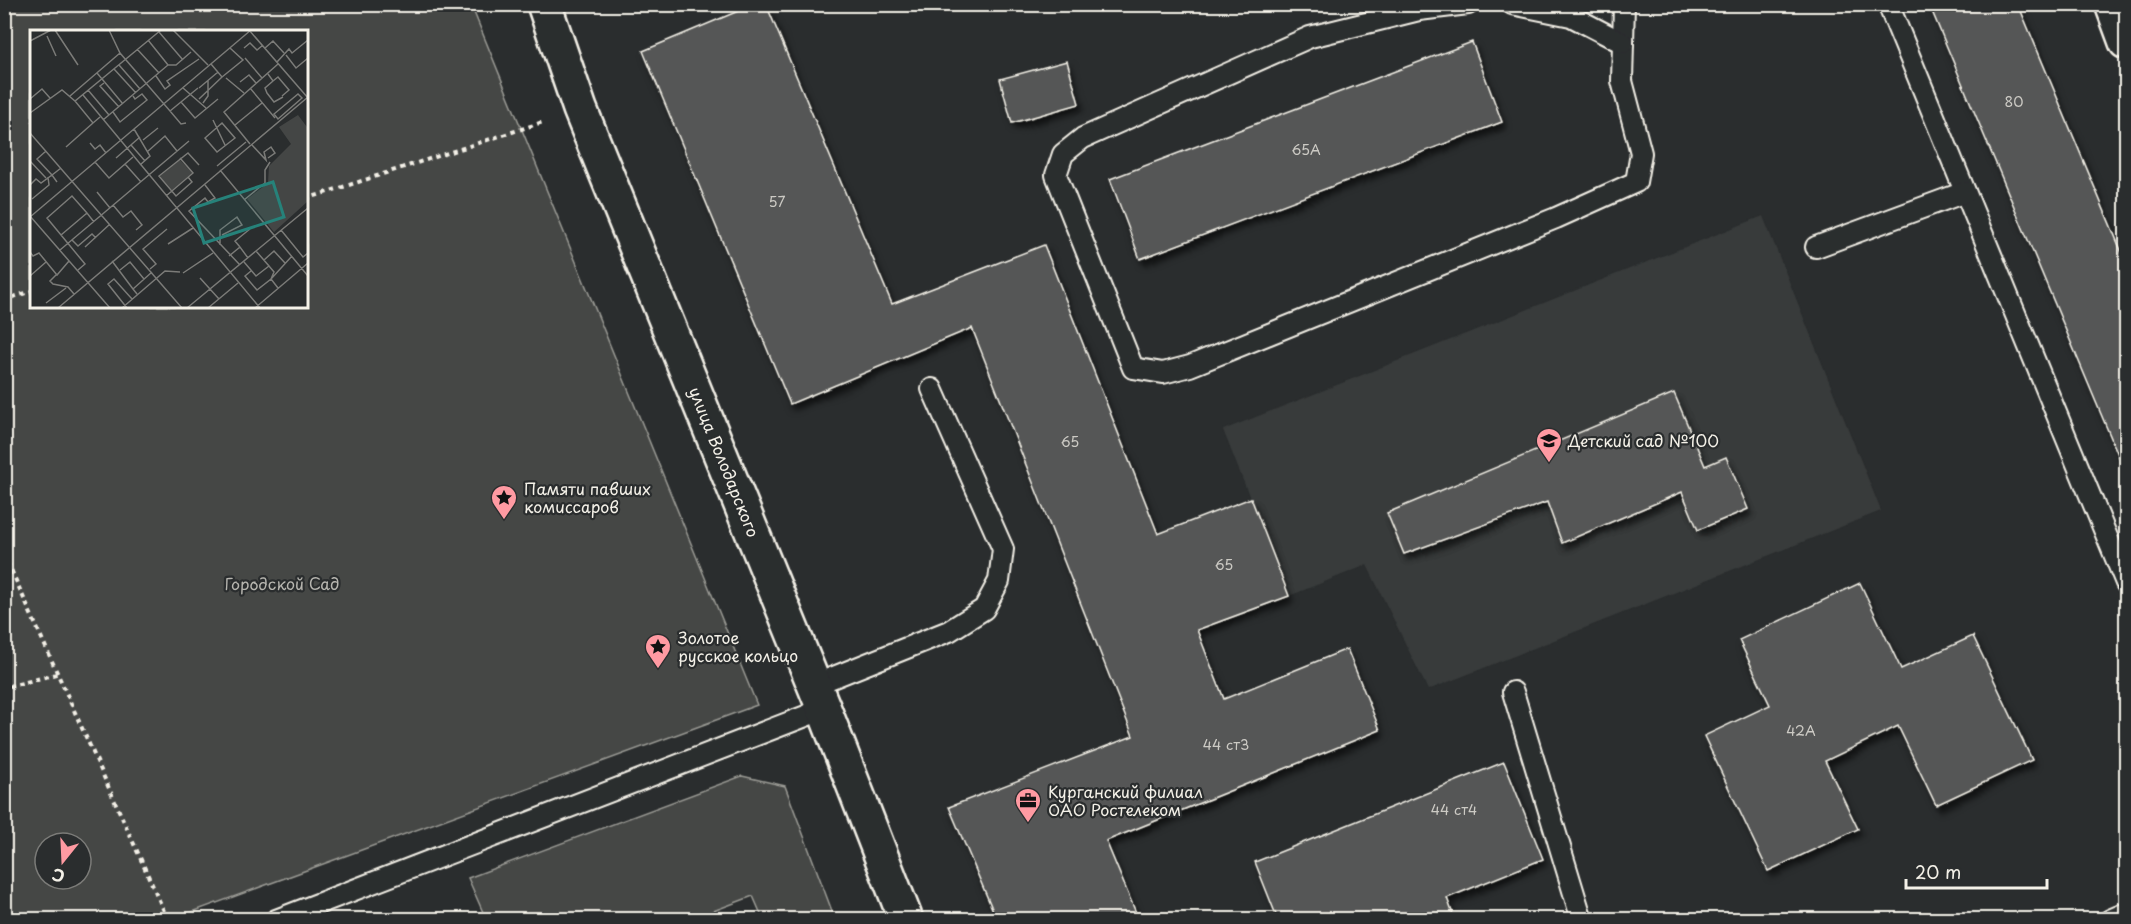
<svg xmlns="http://www.w3.org/2000/svg" width="2131" height="924" font-family="'Playpen Sans',sans-serif">
  <defs>
    <filter id="shadow"><feDropShadow dx="3.5" dy="6" stdDeviation="3" flood-color="#0009"/></filter>
  </defs>
  <rect width="100%" height="100%" fill="#2a2d2e"/>
  <filter id="ink" filterUnits="userSpaceOnUse"><feTurbulence type="fractalNoise" baseFrequency=".0167" numOctaves="2"/><feDisplacementMap in="SourceGraphic" scale="12" xChannelSelector="R" yChannelSelector="G"/><feConvolveMatrix kernelMatrix="1 2 1 2 8 2 1 2 1" color-interpolation-filters="sRGB"/></filter>
  <g filter="url(#ink)">
    <polygon fill="#373a3a" points="1763,216 1881,511 1428,690 1367,565 1289,596 1223,430"/>
    <g fill="#444645" stroke="#9c9c96" stroke-width="1.5" fill-rule="evenodd">
      <path d="M 4,5 L 471,5 L 757,705 L 173,919 L 5,919 ZM 32,32 L 306,32 L 306,306 L 32,306 ZM 45,843 L 81,843 L 81,879 L 45,879 Z"/>
      <polygon points="742,776 785,786 835,919 763,919 753,896 692,919 486,919 468,878"/>
    </g>
    <g fill="#555756" stroke="#f4f1e8" stroke-width="1.5" filter="url(#shadow)">
      <polygon points="755,4 766,4 892,304 1044,245 1158,534 1251,498 1289,596 1197,630 1224,699 1347,649 1380,730 1106,841 1139,920 997,920 949,807 1133,736 972,328 790,404 643,51"/>
      <polygon points="1929,4 2018,4 2127,265 2127,476"/>
      <polygon points="1472,42 1502,122 1140,259 1110,179"/>
      <polygon points="1067,61 1079,104 1012,123 1000,79"/>
      <polygon points="1674,393 1705,466 1726,457 1748,509 1698,530 1682,492 1562,543 1547,502 1404,554 1387,513"/>
      <polygon points="1860,583 1901,669 1973,636 2032,760 1936,805 1898,726 1825,761 1858,829 1768,871 1704,736 1770,705 1739,640"/>
      <polygon points="1504,762 1543,859 1447,898 1455,920 1278,920 1255,862"/>
    </g>
    <g fill="none" stroke-linecap="round" stroke-linejoin="round">
      <defs>
        <g id="service">
          <polyline points="1468,4 1419,10 1310,37 1083,138 1063,154 1056,175 1133,368 1163,373 1190,366 1556,218 1636,182 1641,153 1622,81 1624,4"/>
          <polyline points="1512,4 1571,16 1623,43"/>
          <polyline points="1888,4 2126,583"/>
          <polyline points="1816,247 1965,192"/>
          <polyline points="814,685 949,631 984,609 999,581 1003,549 932,389"/>
          <polyline points="1513,692 1582,920"/>
          <polyline points="276,920 824,709"/>
          <polyline points="2110,920 2126,913"/>
        </g>
        <g id="tertiary">
          <polyline points="544,4 580,109 824,709 906,920"/>
          <polyline points="2112,4 2126,42"/>
        </g>
      </defs>
      <use href="#service" stroke="#f4f1e8" stroke-width="24"/>
      <use href="#tertiary" stroke="#f4f1e8" stroke-width="38"/>
      <g stroke="#f4f1e8" stroke-width="4" stroke-dasharray="4.5 4.5" stroke-linecap="butt">
        <polyline points="306,199 543,122"/>
        <polyline points="4,300 32,291"/>
        <polyline points="4,554 168,920"/>
        <polyline points="4,677 11,686 60,673"/>
        <polyline points="4,688 11,686"/>
      </g>
      <use href="#service" stroke="#2a2d2e" stroke-width="20"/>
      <use href="#tertiary" stroke="#2a2d2e" stroke-width="33"/>
    </g>
  </g>
  <defs>
    <symbol id="school-pin" viewBox="-11 -11 22 30"><path d="M0 17L-7.5 6A9.5 9.5 0 1 1 7.5 6Z" fill="#ff9aa2" stroke="#2a2d2e"/><path d="M0-5L7-2L0 1L-7-2ZM-4 1L0 2.5L4 1V4Q0 6-4 4Z" fill="#111"/></symbol>
    <symbol id="sight-pin" viewBox="-11 -11 22 30"><path d="M0 17L-7.5 6A9.5 9.5 0 1 1 7.5 6Z" fill="#ff9aa2" stroke="#2a2d2e"/><path d="M0-6L1.8-2.2L6-1.7L2.9 1.2L3.7 5.4L0 3.3L-3.7 5.4L-2.9 1.2L-6-1.7L-1.8-2.2Z" fill="#111"/></symbol>
    <symbol id="office-pin" viewBox="-11 -11 22 30"><path d="M0 17L-7.5 6A9.5 9.5 0 1 1 7.5 6Z" fill="#ff9aa2" stroke="#2a2d2e"/><path d="M-6-3h4V-5.5h4V-3h4V5H-6ZM-1-4.5V-3h2v-1.5ZM-6 0V1H6V0Z" fill="#111"/></symbol>
  </defs>
  <g fill-rule="evenodd">
    <use href="#school-pin" x="1534" y="426" width="30" height="40"/>
    <use href="#sight-pin" x="489" y="483" width="30" height="40"/>
    <use href="#sight-pin" x="643" y="632" width="30" height="40"/>
    <use href="#office-pin" x="1013" y="786" width="30" height="40"/>
  </g>
  <g text-anchor="middle" stroke-width="4.5" stroke-linejoin="round" paint-order="stroke">
    <g font-size="14" fill="#cccac4">
      <text x="2014" y="107">80</text>
      <text x="1306" y="155">65А</text>
      <text x="777" y="207">57</text>
      <text x="1070" y="447">65</text>
      <text x="1224" y="570">65</text>
      <text x="1801" y="736">42А</text>
      <text x="1226" y="750">44 ст3</text>
      <text x="1454" y="815">44 ст4</text>
    </g>
    <g font-size="16" fill="#f4f1e8" stroke="#2a2d2e" text-anchor="start">
      <text x="1568" y="447">Детский сад №100</text>
      <text x="524" y="495">Памяти павших<tspan x="524" dy="18">комиссаров</tspan></text>
      <text x="678" y="644">Золотое<tspan x="678" dy="18">русское кольцо</tspan></text>
      <text x="1048" y="798">Курганский филиал<tspan x="1048" dy="18">ОАО Ростелеком</tspan></text>
    </g>
    <g font-size="16" fill="#f4f1e8" stroke="#2a2d2e">
      <text transform="translate(724 462) rotate(68)" y="6">улица Володарского</text>
    </g>
    <g font-size="16" fill="#b6b5af" stroke="#2a2d2e">
      <text x="282" y="590">Городской Сад</text>
    </g>
  </g>
  <g transform="translate(30 30)">
    <rect width="278" height="278" fill="#2a2d2e"/>
    <path d="M 268,85 L 277,97 L 277,172 L 244,202 L 217,169 L 238,153 L 239,136 L 261,114 L 249,97 ZM 150,130 L 162,143 L 142,160 L 130,146 Z" fill="#444645"/>
    <path fill="none" stroke="#7b7b78" stroke-width="1.5" d="M 25,0 L 48,35M 79,0 L 90,23 L 140,81 L 168,58M 143,0 L 178,35M 219,0 L 278,68M 129,2 L 153,30M 17,6 L 26,26M 0,11 L 21,0M 214,18 L 220,13 L 227,20 L 233,15M 235,18 L 243,11 L 254,23M 107,19 L 129,43M 256,25 L 266,38 L 278,28M 215,28 L 232,48M 247,32 L 259,19 L 262,23 L 278,10M 181,34 L 192,47 L 213,30 L 200,18M 89,35 L 110,59M 138,35 L 146,35 L 161,22M 84,39 L 106,63M 67,43 L 93,74M 238,44 L 243,51 L 248,47 L 259,60 L 252,66M 126,46 L 135,59 L 140,55 L 137,51 L 169,29M 196,48 L 214,63M 243,51 L 235,58 L 237,63 L 244,72 L 253,67M 210,52 L 219,45 L 226,53M 74,53 L 70,56 L 89,77M 153,58 L 176,78M 169,58 L 188,42M 220,58 L 245,88M 58,60 L 79,85M 268,64 L 272,68 L 248,89 L 244,84 ZM 53,65 L 230,278M 40,66 L 90,23M 0,69 L 12,59 L 20,68M 169,69 L 192,47M 45,71 L 63,93 L 70,87M 151,72 L 165,88 L 188,69M 173,73 L 178,66 L 178,50M 140,81 L 151,94 L 156,93M 83,82 L 90,92 L 117,70 L 112,64 L 105,69 L 103,66M 0,83 L 32,60 L 45,71 L 131,0M 73,90 L 138,35 L 118,10M 183,90 L 195,115M 192,93 L 205,108 L 187,122 L 175,108 ZM 205,95 L 232,73M 104,99 L 120,126 L 110,135M 0,103 L 152,278M 113,110 L 128,98M 60,113 L 65,119 L 70,115 L 76,123M 220,114 L 194,82 L 248,34M 101,115 L 115,131M 222,115 L 236,130 L 234,122 L 241,117 L 245,123 L 238,128M 36,117 L 63,93M 16,121 L 7,129 L 22,145 L 31,138M 117,122 L 135,106 L 147,121M 86,128 L 110,107M 0,131 L 16,148M 65,132 L 79,148 L 103,127M 95,134 L 111,152M 187,136 L 216,112M 190,140 L 278,246M 158,147 L 162,152 L 146,166 L 129,146 L 158,123 L 169,135M 0,155 L 6,149 L 11,153 L 22,145 L 27,152M 175,155 L 185,168 L 178,172 L 175,168 L 159,181 L 210,235M 67,162 L 80,178M 136,166 L 163,143 L 150,128M 2,169 L 19,155 L 18,147M 214,170 L 235,153 L 235,140 L 240,132M 83,175 L 93,187 L 101,181 L 112,195 L 106,200M 0,186 L 80,278M 0,187 L 221,0M 251,200 L 273,227 L 278,223M 31,205 L 57,183 L 64,192M 42,210 L 48,216 L 62,204 L 66,208M 138,214 L 163,198M 190,215 L 190,200 L 207,187 L 212,195 L 192,205M 55,217 L 80,194M 210,217 L 205,211 L 220,199M 30,220 L 159,111M 0,222 L 3,226 L 9,223 L 27,245 L 39,231M 199,226 L 210,217 L 218,228M 234,230 L 244,221 L 255,233M 82,231 L 103,259M 214,232 L 226,246 L 239,236 L 226,221M 120,239 L 126,234 L 113,219 L 137,199M 48,240 L 55,234 L 17,188 L 42,166 L 57,183M 90,240 L 100,232 L 114,249M 221,241 L 215,246 L 227,260 L 241,249 L 244,242 L 239,236M 153,243 L 183,223M 26,245 L 20,251 L 23,254 L 38,257 L 44,264M 0,246 L 16,232M 170,248 L 189,269M 248,258 L 241,249 L 262,226M 107,264 L 103,259 L 122,242M 16,273 L 36,258M 28,278 L 278,67M 92,278 L 135,241 L 150,242M 97,278 L 78,254 L 84,249 L 102,269M 157,278 L 278,178M 178,278 L 208,253M 225,278 L 278,233"/>
    <path fill="#26827a" fill-opacity="0.15" stroke="#26827a" stroke-width="3" d="M 243,152 L 254,187 L 174,213 L 163,178 Z"/>
    <rect width="278" height="278" fill="none" stroke="#f4f1e8" stroke-width="3"/>
  </g>
  <rect width="2131" height="924" fill="none" stroke="#2a2d2e" stroke-width="24"/>
  <rect x="12" y="12" width="2107" height="900" fill="none" stroke="#f4f1e8" stroke-width="2" filter="url(#ink)"/>
  <g transform="translate(63 861) rotate(198)"><circle r="28" fill="#2a2d2e" stroke="#7b7b78" stroke-width="1.5"/>
  <path d="M0-4.5L10 22L0 15L-10 22Z" fill="#ff9aa2"/>
  <text y="-9" font-size="16" font-weight="bold" text-anchor="middle" fill="#f4f1e8">С</text>
  </g>
  <path d="M1906 879v9h141v-9" fill="none" stroke="#f4f1e8" stroke-width="3"/>
  <text x="1915" y="879" font-size="18" fill="#f4f1e8" stroke="#2a2d2e" stroke-width="4.5" paint-order="stroke">20 m</text>
</svg>
